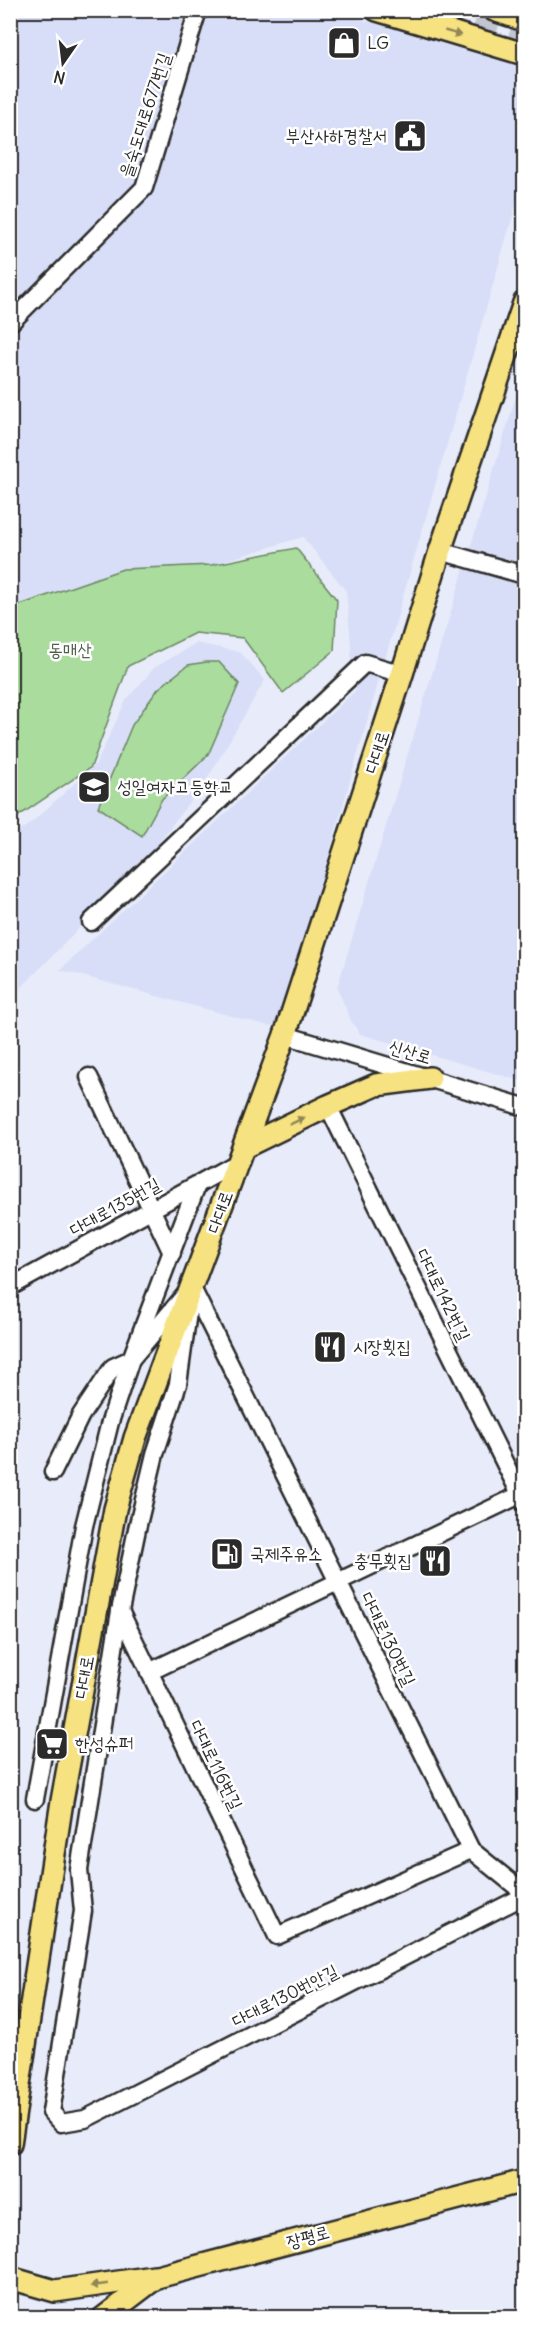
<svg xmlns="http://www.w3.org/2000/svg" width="535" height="2328" font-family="Delius,'Poor Story',sans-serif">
  <rect width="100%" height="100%" fill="#e8ecfa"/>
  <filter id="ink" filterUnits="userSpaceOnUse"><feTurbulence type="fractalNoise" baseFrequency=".0167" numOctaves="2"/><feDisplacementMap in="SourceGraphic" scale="12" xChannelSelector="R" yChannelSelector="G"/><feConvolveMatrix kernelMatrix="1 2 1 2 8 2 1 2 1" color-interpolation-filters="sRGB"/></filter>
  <g filter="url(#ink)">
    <g fill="#d8def7">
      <polygon points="10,11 332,11 524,68 524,177 280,1024 269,1026 60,970 356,690 351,677 351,644 346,591 303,537 211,565 123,569 11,608"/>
      <polygon points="524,370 524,1082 360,1034 351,1021 337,988"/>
      <polygon points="196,643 240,652 265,680 209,776 144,862 21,988 11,1010 11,837 32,822 96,764 126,700 154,668"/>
    </g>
    <g fill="#a9dc9d" stroke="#6a8464" stroke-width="1.5">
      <polygon points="296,548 337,600 334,651 283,693 243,638 195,633 128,666 91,767 11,821 11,608 123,569 211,565"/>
      <polygon points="206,662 219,662 239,684 208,755 162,799 142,836 98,807 132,725 158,689 188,665"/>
    </g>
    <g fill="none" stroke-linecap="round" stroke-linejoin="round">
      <polyline stroke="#c2c5d1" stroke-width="24" stroke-dasharray="24 12" stroke-linecap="butt" points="441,10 524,35"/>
      <defs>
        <g id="minor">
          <polyline points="10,323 144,188 198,10"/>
          <polyline points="440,551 524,575"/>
          <polyline points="91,922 365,663 402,674"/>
          <polyline points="285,1035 524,1107"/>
          <polyline points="89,1077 172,1253"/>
          <polyline points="328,1106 524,1502"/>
          <polyline points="10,1287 238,1162"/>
          <polyline points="192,1288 471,1850 524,1893"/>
          <polyline points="188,1312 178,1384 155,1454 137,1529 120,1611 79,1870 83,1911 51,2112 61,2123 85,2119 524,1896"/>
          <polyline points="53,1472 81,1415 113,1367 131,1359 197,1185"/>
          <polyline points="120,1611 277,1936 471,1850"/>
          <polyline points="149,1672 524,1493"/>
          <polyline points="35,1799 84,1526 110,1422 131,1359 185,1295"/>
        </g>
        <g id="major">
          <polyline points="377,10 524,54"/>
          <polyline points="494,10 524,20"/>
          <polyline points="244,1147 328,1106 376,1085 430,1078"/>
          <polyline points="10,2144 62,1801 115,1509 135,1438 285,1035 402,674 440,551 524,303"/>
          <polyline points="10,2278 55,2291 154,2277"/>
          <polyline points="103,2318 157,2277 524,2181"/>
        </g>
      </defs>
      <use href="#minor" stroke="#2b2b2b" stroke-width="21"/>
      <use href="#major" stroke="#2b2b2b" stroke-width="26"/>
      <use href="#minor" stroke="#fff" stroke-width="16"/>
      <use href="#major" stroke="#f7e281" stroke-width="21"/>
    </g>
    <defs><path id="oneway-solid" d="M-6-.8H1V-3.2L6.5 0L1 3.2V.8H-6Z" transform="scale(1.5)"/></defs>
    <g fill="#918656">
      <use href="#oneway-solid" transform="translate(453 33) rotate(16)"/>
      <use href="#oneway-solid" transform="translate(297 1121) rotate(-26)"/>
      <use href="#oneway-solid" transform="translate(99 2285) rotate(172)"/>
    </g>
  </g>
  <defs>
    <symbol id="shop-square" viewBox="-11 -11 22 22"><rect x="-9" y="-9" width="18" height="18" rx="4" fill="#2b2b2b" stroke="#fff"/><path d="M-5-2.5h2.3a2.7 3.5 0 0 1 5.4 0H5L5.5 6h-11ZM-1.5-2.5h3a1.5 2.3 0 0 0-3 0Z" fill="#fff"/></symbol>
    <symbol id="civic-square" viewBox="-11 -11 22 22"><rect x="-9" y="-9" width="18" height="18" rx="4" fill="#2b2b2b" stroke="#fff"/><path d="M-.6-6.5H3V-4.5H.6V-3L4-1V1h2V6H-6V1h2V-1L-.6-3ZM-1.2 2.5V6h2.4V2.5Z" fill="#fff"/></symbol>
    <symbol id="school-square" viewBox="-11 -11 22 22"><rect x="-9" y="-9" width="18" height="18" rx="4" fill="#2b2b2b" stroke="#fff"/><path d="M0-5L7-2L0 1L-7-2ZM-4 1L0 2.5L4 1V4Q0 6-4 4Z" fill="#fff"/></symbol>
    <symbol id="restaurant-square" viewBox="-11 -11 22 22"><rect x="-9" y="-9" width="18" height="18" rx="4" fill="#2b2b2b" stroke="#fff"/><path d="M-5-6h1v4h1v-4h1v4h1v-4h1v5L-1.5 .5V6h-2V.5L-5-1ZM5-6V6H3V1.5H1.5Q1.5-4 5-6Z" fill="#fff"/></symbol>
    <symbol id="fuel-square" viewBox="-11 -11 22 22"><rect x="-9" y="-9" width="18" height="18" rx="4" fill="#2b2b2b" stroke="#fff"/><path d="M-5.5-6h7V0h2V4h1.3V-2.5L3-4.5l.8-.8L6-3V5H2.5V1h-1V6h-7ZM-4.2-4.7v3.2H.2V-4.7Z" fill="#fff"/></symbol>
    <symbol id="supermarket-square" viewBox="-11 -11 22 22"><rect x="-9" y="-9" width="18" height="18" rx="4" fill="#2b2b2b" stroke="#fff"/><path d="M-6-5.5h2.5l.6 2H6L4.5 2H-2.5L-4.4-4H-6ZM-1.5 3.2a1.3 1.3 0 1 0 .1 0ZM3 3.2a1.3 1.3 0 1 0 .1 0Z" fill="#fff"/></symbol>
  </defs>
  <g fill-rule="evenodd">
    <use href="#shop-square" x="325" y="24" width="38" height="38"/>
    <use href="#civic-square" x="391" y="117" width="38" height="38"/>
    <use href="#school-square" x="75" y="768" width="38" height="38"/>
    <use href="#restaurant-square" x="311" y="1328" width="38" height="38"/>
    <use href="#fuel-square" x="208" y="1535" width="38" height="38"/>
    <use href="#restaurant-square" x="416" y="1542" width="38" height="38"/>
    <use href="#supermarket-square" x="33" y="1725" width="38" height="38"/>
  </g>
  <g text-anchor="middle" stroke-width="5" stroke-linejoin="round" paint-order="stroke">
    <g font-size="18" fill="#2b2b2b" stroke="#fff" text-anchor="start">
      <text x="367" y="49">LG</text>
      <text x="387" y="142" text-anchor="end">부산사하경찰서</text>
      <text x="117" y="793">성일여자고등학교</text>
      <text x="353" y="1353">시장횟집</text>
      <text x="250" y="1560">국제주유소</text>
      <text x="412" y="1567" text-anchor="end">충무횟집</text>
      <text x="75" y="1750">한성슈퍼</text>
    </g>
    <g font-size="18" fill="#2b2b2b" stroke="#fff">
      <text transform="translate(145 115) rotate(-72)" y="6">을숙도대로677번길</text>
      <text transform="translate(377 752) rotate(-72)" y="6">다대로</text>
      <text transform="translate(410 1052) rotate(17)" y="6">신산로</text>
      <text transform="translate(115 1207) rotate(-29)" y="6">다대로135번길</text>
      <text transform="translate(220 1212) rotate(-70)" y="6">다대로</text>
      <text transform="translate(443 1295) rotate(64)" y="6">다대로142번길</text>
      <text transform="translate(388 1639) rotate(64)" y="6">다대로130번길</text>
      <text transform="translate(84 1677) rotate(-80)" y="6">다대로</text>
      <text transform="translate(216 1765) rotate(64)" y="6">다대로116번길</text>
      <text transform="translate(285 1996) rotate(-27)" y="6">다대로130번안길</text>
      <text transform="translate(308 2237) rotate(-15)" y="6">장평로</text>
    </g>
    <g font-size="18" fill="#51604d" stroke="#fff">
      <text x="70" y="656">동매산</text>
    </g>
  </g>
  <rect width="535" height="2328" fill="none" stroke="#fff" stroke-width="36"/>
  <rect x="18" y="18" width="499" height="2292" fill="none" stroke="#2b2b2b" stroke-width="2" filter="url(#ink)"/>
  <g transform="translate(63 63) rotate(194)" stroke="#ffffff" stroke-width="4.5" paint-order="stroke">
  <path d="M0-4.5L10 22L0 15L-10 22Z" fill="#2b2b2b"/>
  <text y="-9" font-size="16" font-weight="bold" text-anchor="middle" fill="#2b2b2b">N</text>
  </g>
</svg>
